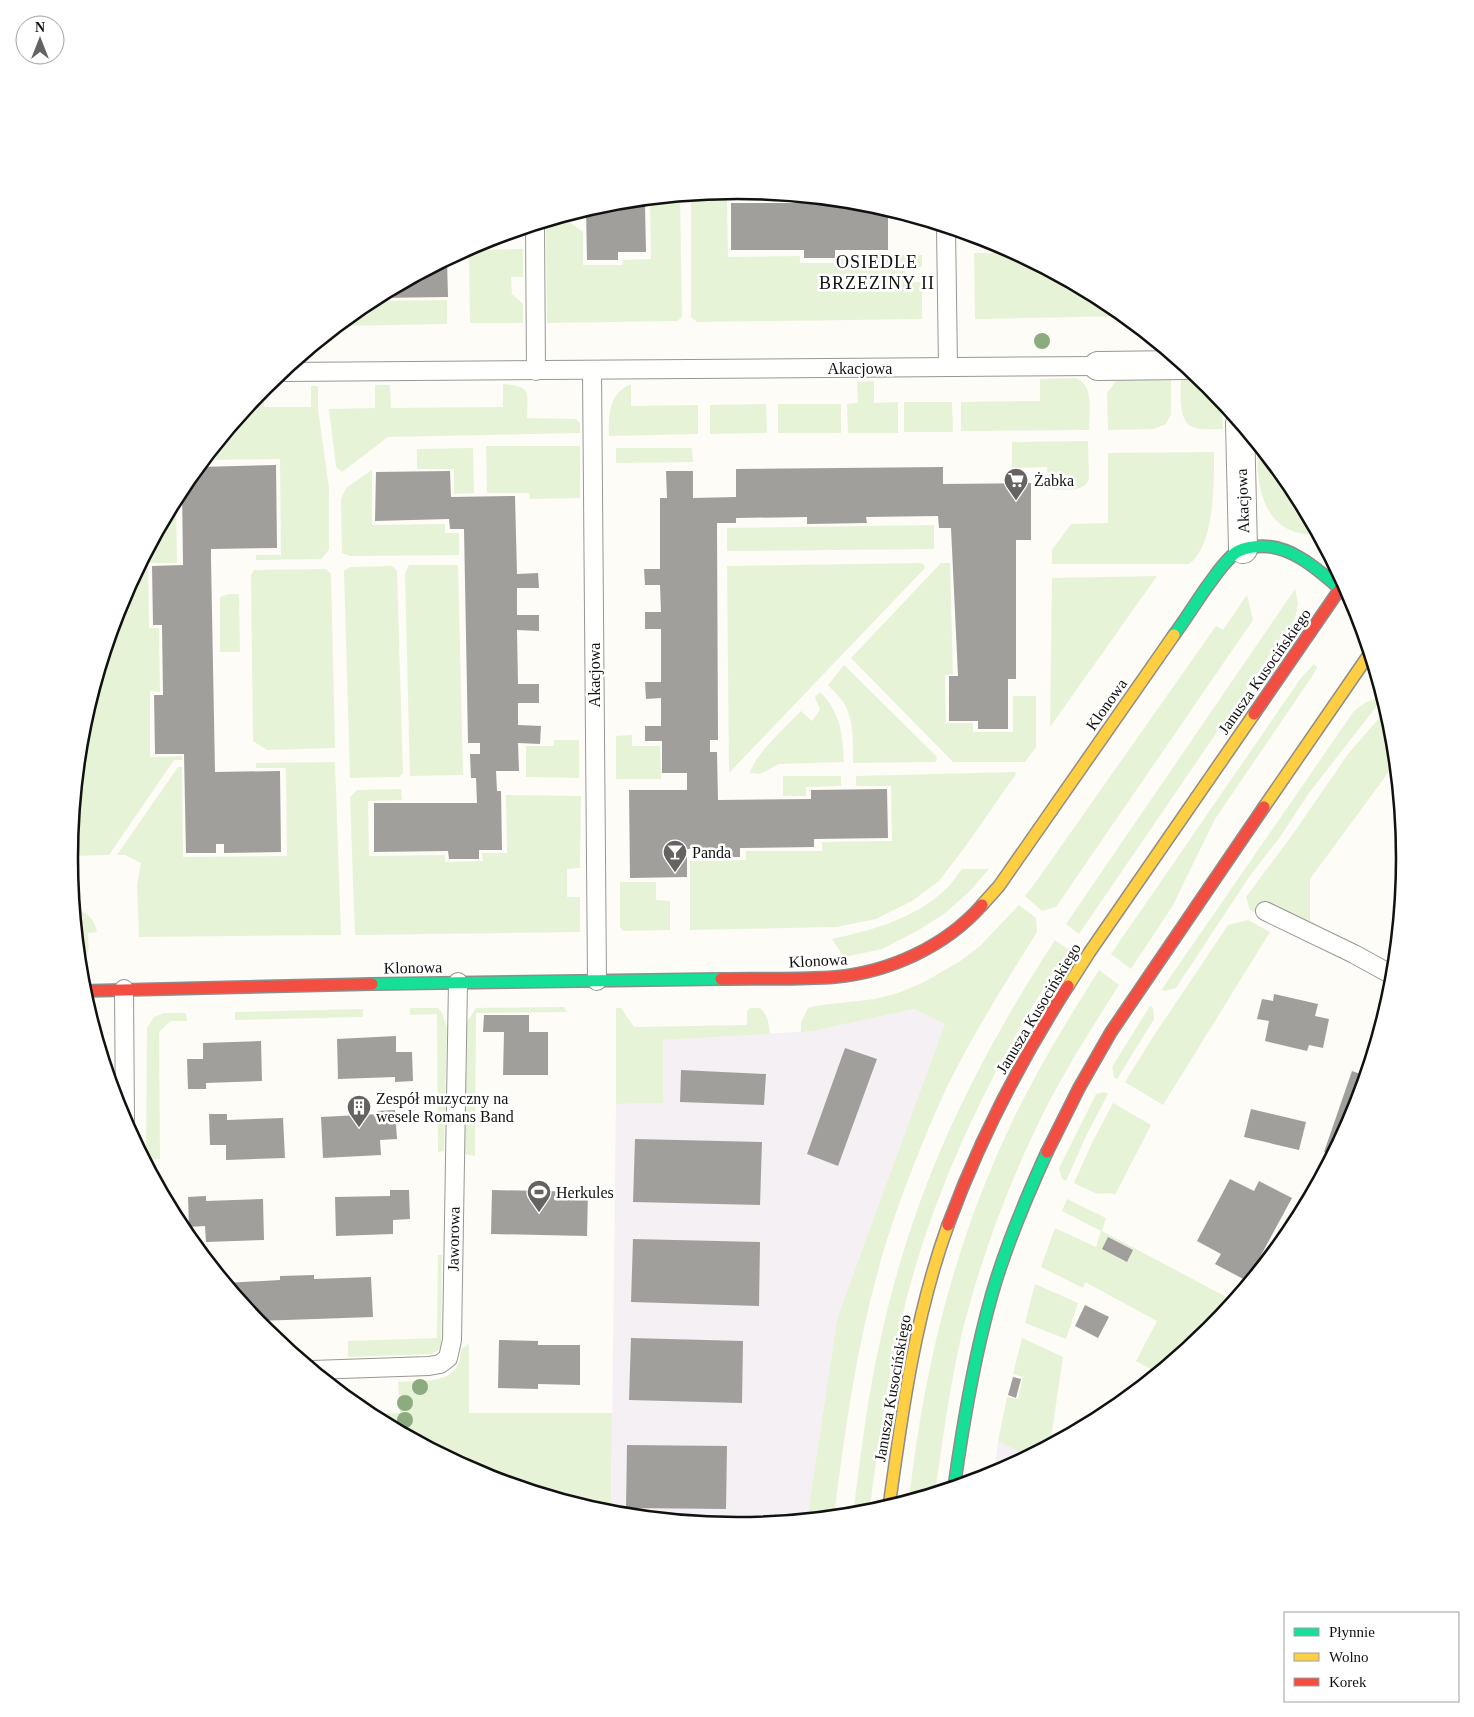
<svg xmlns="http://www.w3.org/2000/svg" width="1474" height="1717" font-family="Georgia,serif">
  <rect width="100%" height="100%" fill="#fdfcf7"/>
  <g fill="#f5f0f3">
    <polygon points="914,1009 946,1024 837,1319 807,1520 737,1527 611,1514 616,1104 663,1103 663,1040 813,1031"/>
    <polygon points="998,1441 1028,1457 994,1475"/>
  </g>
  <g fill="#e7f3d7">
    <polygon points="737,190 770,193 770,199 727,200 728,257 800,256 800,263 838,263 839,255 922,255 922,267 905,268 905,282 922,282 922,319 697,322 691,317 691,195"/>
    <path d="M 680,196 L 682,317 L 677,321 L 547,323 L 546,222 C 565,216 568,221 583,232 L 583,265 L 622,265 L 623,260 L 651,259 L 650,200 L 641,200 Z"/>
    <polygon points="523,249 523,277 511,277 512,294 523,304 523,323 470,323 469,250"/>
    <polygon points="974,253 1015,253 1108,303 1125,316 975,319"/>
    <polygon points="447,300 447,324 338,326 370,301"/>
    <path d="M 1075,378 C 1095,384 1089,413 1089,430 L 961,431 L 961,402 L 1040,401 L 1040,379 Z"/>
    <polygon points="1123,378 1171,378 1171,414 1166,424 1154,429 1108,430 1107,393 1116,381"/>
    <path d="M 1181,378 C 1216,376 1223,399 1223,429 C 1214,429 1203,430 1195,428 C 1177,423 1181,393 1181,378 Z"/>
    <polygon points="874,381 874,403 898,402 898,433 848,433 847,404 858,403 857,382"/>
    <path d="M 503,384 C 533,386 527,393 527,418 L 576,419 L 580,423 L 580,433 L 388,437 L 342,472 L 336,467 L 329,409 L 375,408 L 375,385 L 390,385 L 391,408 L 503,407 Z"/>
    <path d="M 631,384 L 631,406 L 698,405 L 698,434 L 609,436 C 609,414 608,394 631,384 Z"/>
    <polygon points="311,386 318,386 318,409 329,488 329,550 321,559 256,560 256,555 281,555 280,459 204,460 264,387 264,407 311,407"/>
    <polygon points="904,402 952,402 953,432 904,432"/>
    <polygon points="766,404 767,433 710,434 710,405"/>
    <rect x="778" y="404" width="63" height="29"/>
    <path d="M 1088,441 L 1089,479 C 1084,494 1061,489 1048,489 L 1047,467 L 1012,468 L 1012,442 Z"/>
    <path d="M 1257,444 L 1293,487 L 1313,526 L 1307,535 C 1302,533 1297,533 1292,531 C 1258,517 1257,474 1257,444 Z"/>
    <polygon points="486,446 580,446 580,498 530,499 529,493 487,493"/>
    <polygon points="473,448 474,493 454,494 454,469 417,469 417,449"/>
    <polygon points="616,448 692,448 693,462 616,463"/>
    <path d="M 1214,452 C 1214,482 1215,545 1189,564 L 1052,564 L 1052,550 L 1071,524 L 1108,523 L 1108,453 Z"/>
    <polygon points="372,470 372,525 445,524 445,533 459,533 459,555 350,556 342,553 341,499 346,488"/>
    <polygon points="176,497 177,563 148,563 149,628 159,628 160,692 150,691 150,757 182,756 182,760 174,760 109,855 69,856 82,728 120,603"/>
    <polygon points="934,525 934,549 727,551 727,528"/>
    <polygon points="921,563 924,565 925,568 729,773 727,566"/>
    <polygon points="941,563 950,563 953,674 945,675 946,723 973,723 973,732 1013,732 1013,696 1036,696 1036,747 1025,762 953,762 851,658"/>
    <polygon points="409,565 458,565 463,775 410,776 405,574"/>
    <polygon points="392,566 397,571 403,773 399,777 350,778 344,571 350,567"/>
    <polygon points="326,569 331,574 335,748 267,750 253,741 251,575 254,570"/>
    <polygon points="1157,576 1050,727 1052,578"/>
    <polygon points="1295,589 1298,603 1295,618 1079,934 1066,924"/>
    <polygon points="229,594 239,594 240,652 220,652 220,597"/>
    <polygon points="1247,595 1253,620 1056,907 1042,911 1025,896 1038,879 1216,626 1223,630"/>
    <polygon points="1314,664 1317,667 1313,675 1215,819 1172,907 1131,969 1111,954 1301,678"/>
    <path d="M 844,665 L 936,756 L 937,759 L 935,762 L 853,763 C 853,745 854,723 846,707 C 842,698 834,692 828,685 Z"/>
    <path d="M 820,692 C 840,711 843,735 844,762 L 779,764 L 760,774 L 750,773 C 755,754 786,727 801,711 L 812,721 L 820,710 L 815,697 Z"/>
    <polygon points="1383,696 1383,698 1309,793 1280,837 1249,877 1176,988 1164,991 1162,989 1354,711 1366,702"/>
    <polygon points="1387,709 1392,728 1396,762 1310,879 1310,922 1285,912 1266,902 1258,914 1250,910 1246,897 1293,834 1348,754"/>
    <polygon points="632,735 632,746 660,746 661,779 616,779 616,736"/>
    <polygon points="554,740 579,740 579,778 526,777 526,746 554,746"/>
    <polygon points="335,762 341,935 139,937 137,885 141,863 125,855 117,855 178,767 182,767 183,857 287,856 286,768 256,768 256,763"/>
    <polygon points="1015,772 1016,774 965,847 939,881 912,901 876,919 836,927 690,930 690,861 746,860 746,851 822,851 822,842 892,841 891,786 856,786 856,776"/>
    <polygon points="783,776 841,776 841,786 806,787 806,796 783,796"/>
    <polygon points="401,789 402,800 368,801 369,856 445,855 445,862 483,861 482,853 507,853 506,795 581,796 580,868 567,869 567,897 580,897 580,932 355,935 350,797 357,790"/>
    <path d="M 962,869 L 989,869 L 969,892 L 944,914 L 917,931 L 882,949 L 844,957 L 832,939 C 873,930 917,918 948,887 C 953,882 957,875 962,869 Z"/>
    <polygon points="620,882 656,882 656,900 670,901 670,930 623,931 620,927"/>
    <path d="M 1019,905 L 1036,918 L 1037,932 C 1006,982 974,1032 948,1085 C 929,1125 913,1166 898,1207 C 862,1307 847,1413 834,1517 L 807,1520 L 837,1319 L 945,1024 L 914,1009 L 813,1031 L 801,1032 L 801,1022 L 808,1008 L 814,1006 L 875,999 L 898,993 L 922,983 L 959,962 L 980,946 Z"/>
    <path d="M 77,911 C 89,912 95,921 97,932 L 88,933 C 88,946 92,955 79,962 L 76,935 L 83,928 L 75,914 L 75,912 Z"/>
    <polygon points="1248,920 1270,932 1163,1105 1125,1082 1151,1040 1228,925"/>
    <path d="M 1055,940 L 1069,950 C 1053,975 1035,1000 1021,1026 C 972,1112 932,1202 907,1297 C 888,1368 879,1441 869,1513 L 853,1515 C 860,1461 866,1408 877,1355 C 888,1303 902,1251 920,1202 C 954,1109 1001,1023 1055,940 Z"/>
    <path d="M 1099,970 L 1119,985 C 1095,1023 1070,1062 1049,1102 C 1012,1174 983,1251 963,1329 C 950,1383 943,1438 935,1493 L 909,1501 C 923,1370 955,1240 1013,1120 C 1038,1068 1068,1019 1099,970 Z"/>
    <polygon points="1150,1006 1153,1008 1154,1019 1117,1079 1114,1077 1112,1067"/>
    <polygon points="564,1007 567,1012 476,1013 475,1156 465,1154 467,1022 476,1008"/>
    <polygon points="410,1008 438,1008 442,1013 447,1027 444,1151 438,1152 437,1014 410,1015"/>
    <path d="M 616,1008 L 621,1008 L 634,1027 L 747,1025 L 747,1011 L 750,1008 L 760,1008 C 768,1015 769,1024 770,1034 L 663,1040 L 663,1103 L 616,1104 Z"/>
    <polygon points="363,1009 363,1017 235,1020 235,1012"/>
    <polygon points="164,1013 186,1013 187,1021 170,1021 159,1032 160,1159 146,1159 147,1028 154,1017"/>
    <path d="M 90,1016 C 108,1022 103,1044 103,1060 Z"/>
    <polygon points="1104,1092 1108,1094 1087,1134 1066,1181 1062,1179 1059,1168 1096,1094"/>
    <polygon points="1113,1103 1151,1125 1115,1195 1111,1193 1097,1194 1074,1183 1092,1143"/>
    <polygon points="1067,1199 1106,1218 1102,1231 1234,1301 1209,1331 1158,1373 1136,1361 1157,1321 1085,1282 1083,1288 1041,1267 1055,1228 1096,1247 1101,1231 1062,1211"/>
    <polygon points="438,1255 442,1255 441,1345 439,1350 432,1354 348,1357 348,1341 437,1338"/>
    <polygon points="1035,1284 1078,1303 1066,1339 1025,1323"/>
    <polygon points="1022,1338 1063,1357 1050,1445 1028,1457 998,1441 1007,1397 1018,1399 1023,1377 1013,1374"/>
    <path d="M 469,1344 L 469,1413 L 612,1413 L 611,1514 L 481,1476 L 366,1414 L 400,1413 L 398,1382 C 424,1380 461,1386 461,1349 Z"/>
  </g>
  <g fill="#a19f9c">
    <polygon points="825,199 868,203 888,209 888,250 835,250 835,258 804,258 804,250 731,250 731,203 825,203"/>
    <polygon points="635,200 635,206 645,206 646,252 618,252 618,260 587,260 586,209 607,203"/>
    <polygon points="447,259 448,297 376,298 432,267"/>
    <polygon points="276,465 277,548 211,549 211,559 215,772 280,771 281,852 224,853 224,844 216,844 216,853 186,853 184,754 155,754 154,695 163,695 162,625 153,625 152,566 183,565 182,487 198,467"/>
    <polygon points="943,467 943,484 1031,483 1031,540 1016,540 1016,679 1008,679 1008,729 978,729 978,721 949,721 949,676 958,676 951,528 939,528 938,516 866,517 867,523 807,524 807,517 736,518 736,523 717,523 718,740 710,740 710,752 717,752 718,800 811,799 811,790 887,789 888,838 814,839 814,847 740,848 740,857 710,857 710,848 687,849 687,877 630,878 629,790 687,790 687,773 662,773 662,741 645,741 645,726 661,726 661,698 646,699 645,682 661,682 661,629 645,629 645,612 661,612 660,585 645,585 644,569 660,569 660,498 667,498 666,471 693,471 693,498 736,497 736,469"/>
    <polygon points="450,471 451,497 515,496 517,574 538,573 539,588 517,588 517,615 539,615 539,631 517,630 518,684 539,684 539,703 518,703 518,725 541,726 540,744 518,743 519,771 496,771 497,791 501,791 502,850 479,850 479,859 449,859 448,851 374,852 374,803 477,803 476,778 471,778 470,754 480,754 480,743 468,743 464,529 450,529 449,519 375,521 376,472"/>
    <polygon points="1274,994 1318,1004 1315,1016 1329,1019 1323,1048 1309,1045 1307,1051 1265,1041 1269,1021 1257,1019 1262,999 1273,1001"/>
    <polygon points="484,1015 529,1015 529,1032 548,1032 548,1075 503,1075 504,1032 483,1032"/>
    <polygon points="396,1036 396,1052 412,1052 413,1081 395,1082 395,1077 338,1079 337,1039"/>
    <polygon points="261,1041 262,1081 206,1083 206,1089 188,1089 187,1059 203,1059 203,1043"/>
    <polygon points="845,1048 877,1059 838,1166 807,1154"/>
    <polygon points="681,1070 766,1074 764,1105 680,1102"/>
    <polygon points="1352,1071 1366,1076 1354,1114 1332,1155 1324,1152"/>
    <polygon points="1251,1109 1306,1122 1299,1150 1244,1137"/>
    <polygon points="395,1110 397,1139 380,1140 381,1155 323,1158 321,1117 378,1114 377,1111"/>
    <polygon points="209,1114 227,1114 227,1120 283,1118 285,1158 226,1160 226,1145 210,1145"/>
    <polygon points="635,1139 762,1142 760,1205 633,1202"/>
    <polygon points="1230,1179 1254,1191 1259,1181 1292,1198 1247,1281 1215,1264 1221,1254 1197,1241"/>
    <polygon points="390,1190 409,1190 410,1219 393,1220 393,1234 336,1236 335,1197 390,1196"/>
    <polygon points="492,1190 588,1192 587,1236 491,1234"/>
    <polygon points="206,1196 206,1201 263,1199 264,1240 206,1242 205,1226 189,1227 188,1197"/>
    <polygon points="1108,1237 1133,1250 1127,1262 1102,1249"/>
    <polygon points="633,1239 760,1242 759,1306 631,1302"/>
    <polygon points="314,1275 314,1279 371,1277 373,1317 256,1321 225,1283 280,1280 280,1276"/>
    <polygon points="1085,1305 1109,1317 1098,1338 1075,1326"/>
    <polygon points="631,1338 743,1341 742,1403 629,1400"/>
    <polygon points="499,1340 538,1341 538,1345 580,1345 580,1385 538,1384 538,1389 498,1388"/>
    <polygon points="1013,1377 1021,1379 1016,1398 1008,1395"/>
    <polygon points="627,1445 727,1446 726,1509 626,1508"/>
  </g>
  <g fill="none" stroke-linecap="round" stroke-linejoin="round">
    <defs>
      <g id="lane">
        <polyline points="535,225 536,371"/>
        <polyline points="946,227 948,367"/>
        <polyline points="592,370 597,981"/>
        <polyline points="281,372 1098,366"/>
        <polyline points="1265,911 1354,954 1394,976"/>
        <polyline points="124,989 125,1124"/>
        <polyline points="312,1370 429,1366 440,1364 448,1358 452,1340 458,982"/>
      </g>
      <g id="street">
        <polyline points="1098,366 1184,365"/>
        <polyline points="1240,423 1243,549"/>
      </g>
      <g id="fast">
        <path d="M 1174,635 C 1185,620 1195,604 1206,588 C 1215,576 1223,563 1235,553 C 1241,549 1246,548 1253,547 C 1292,540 1327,578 1354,601"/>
        <polyline points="372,984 721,979"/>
        <path d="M 954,1488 C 963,1423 974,1357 992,1294 C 1006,1245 1026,1198 1047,1152"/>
      </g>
      <g id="slow">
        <polyline points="1264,807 1370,653"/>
        <polyline points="982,905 999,886 1174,635"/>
        <polyline points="1068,986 1089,953 1254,714"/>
        <path d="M 889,1507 C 902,1412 915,1316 948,1225"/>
      </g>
      <g id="jam">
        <polyline points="1254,714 1344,583"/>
        <path d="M 721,979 C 759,978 798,980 835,977 C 890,972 946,946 982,905"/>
        <polyline points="82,991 372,984"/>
        <polyline points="1047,1152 1079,1088 1111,1032 1264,807"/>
        <path d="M 948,1225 C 979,1141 1020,1061 1068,986"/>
      </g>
    </defs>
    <use href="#lane" stroke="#979795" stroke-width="20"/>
    <use href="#street" stroke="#979795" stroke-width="30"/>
    <use href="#fast" stroke="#8e8d8b" stroke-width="14"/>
    <use href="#slow" stroke="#8e8d8b" stroke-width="14"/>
    <use href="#jam" stroke="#8e8d8b" stroke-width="14"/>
    <use href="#lane" stroke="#fffffe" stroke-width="18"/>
    <use href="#street" stroke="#fffffe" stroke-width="28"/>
    <use href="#fast" stroke="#16e098" stroke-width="11"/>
    <use href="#slow" stroke="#ffcf43" stroke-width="11"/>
    <use href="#jam" stroke="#f24e42" stroke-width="11"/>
  </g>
  <g fill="#8cac80">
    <circle cx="1042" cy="341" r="8"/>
    <circle cx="420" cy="1387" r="8"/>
    <circle cx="405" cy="1403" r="8"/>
    <circle cx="405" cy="1420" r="8"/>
  </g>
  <defs>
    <symbol id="supermarket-pin" viewBox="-11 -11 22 30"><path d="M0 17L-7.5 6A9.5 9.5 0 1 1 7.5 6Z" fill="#646362" stroke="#fff"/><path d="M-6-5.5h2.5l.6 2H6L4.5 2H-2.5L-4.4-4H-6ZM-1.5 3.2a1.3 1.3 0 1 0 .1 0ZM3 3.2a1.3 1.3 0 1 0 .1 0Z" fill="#fff"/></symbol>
    <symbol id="bar-pin" viewBox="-11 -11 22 30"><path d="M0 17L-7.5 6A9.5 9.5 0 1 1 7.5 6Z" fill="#646362" stroke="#fff"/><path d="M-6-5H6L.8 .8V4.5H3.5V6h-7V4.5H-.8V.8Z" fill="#fff"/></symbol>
    <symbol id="building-pin" viewBox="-11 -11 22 30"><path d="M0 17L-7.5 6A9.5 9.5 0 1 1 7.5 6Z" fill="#646362" stroke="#fff"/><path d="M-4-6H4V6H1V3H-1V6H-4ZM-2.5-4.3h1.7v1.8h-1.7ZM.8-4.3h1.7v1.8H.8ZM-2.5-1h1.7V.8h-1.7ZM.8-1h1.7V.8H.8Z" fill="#fff"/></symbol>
    <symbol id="stadium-pin" viewBox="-11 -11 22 30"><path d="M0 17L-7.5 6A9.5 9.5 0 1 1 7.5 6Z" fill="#646362" stroke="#fff"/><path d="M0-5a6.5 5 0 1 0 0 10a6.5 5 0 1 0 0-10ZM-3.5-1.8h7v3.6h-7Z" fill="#fff"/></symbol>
  </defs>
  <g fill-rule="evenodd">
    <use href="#supermarket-pin" x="1002" y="466" width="28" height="38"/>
    <use href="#bar-pin" x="661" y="838" width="28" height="38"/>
    <use href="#building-pin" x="345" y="1093" width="28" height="38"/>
    <use href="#stadium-pin" x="525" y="1178" width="28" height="38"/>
  </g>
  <g text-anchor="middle" stroke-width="5" stroke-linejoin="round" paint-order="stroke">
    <g font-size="16" fill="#111" stroke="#fff">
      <text x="860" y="374">Akacjowa</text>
      <text transform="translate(1242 501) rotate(-92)" y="6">Akacjowa</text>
      <text transform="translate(1264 671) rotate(-55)" y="6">Janusza Kusocińskiego</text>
      <text transform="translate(594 675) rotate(-90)" y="6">Akacjowa</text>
      <text transform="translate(1106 704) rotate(-55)" y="6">Klonowa</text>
      <text transform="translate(818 960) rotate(-3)" y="6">Klonowa</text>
      <text transform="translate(413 967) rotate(-1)" y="6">Klonowa</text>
      <text transform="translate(1038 1008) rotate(-59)" y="6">Janusza Kusocińskiego</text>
      <text transform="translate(453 1239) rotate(-89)" y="6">Jaworowa</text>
      <text transform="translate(892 1388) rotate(-80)" y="6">Janusza Kusocińskiego</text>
    </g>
    <g font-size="16" fill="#111" stroke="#fff" text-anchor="start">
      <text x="1034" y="486">Żabka</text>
      <text x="692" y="858">Panda</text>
      <text x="376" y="1104">Zespół muzyczny na<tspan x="376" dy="18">wesele Romans Band</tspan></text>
      <text x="556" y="1198">Herkules</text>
    </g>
    <g font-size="18" letter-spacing="1" fill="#111" stroke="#fff">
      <text x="877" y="268">OSIEDLE<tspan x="877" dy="21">BRZEZINY II</tspan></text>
    </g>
  </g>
  <path d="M0 0H1474V1717H0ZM78 858a659 659 0 1 1 1318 0a659 659 0 1 1-1318 0Z" fill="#fff" fill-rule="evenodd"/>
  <path fill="none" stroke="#111" stroke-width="2.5" d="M78 858a659 659 0 1 1 1318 0a659 659 0 1 1-1318 0Z"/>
  <rect x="1284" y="1612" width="175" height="90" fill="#ffffff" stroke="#a0a0a0"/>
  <rect x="1294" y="1628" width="25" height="8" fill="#16e098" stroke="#a0a0a0"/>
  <text x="1329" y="1637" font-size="15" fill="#111111">Płynnie</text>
  <rect x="1294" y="1653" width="25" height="8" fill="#ffcf43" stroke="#a0a0a0"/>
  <text x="1329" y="1662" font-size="15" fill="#111111">Wolno</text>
  <rect x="1294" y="1678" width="25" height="8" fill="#f24e42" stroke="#a0a0a0"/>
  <text x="1329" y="1687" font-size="15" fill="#111111">Korek</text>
  <g transform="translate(40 40)"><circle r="24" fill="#ffffff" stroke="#a0a0a0"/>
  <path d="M0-4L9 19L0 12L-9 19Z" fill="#646362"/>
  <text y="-8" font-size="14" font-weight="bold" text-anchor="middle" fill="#111111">N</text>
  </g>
</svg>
